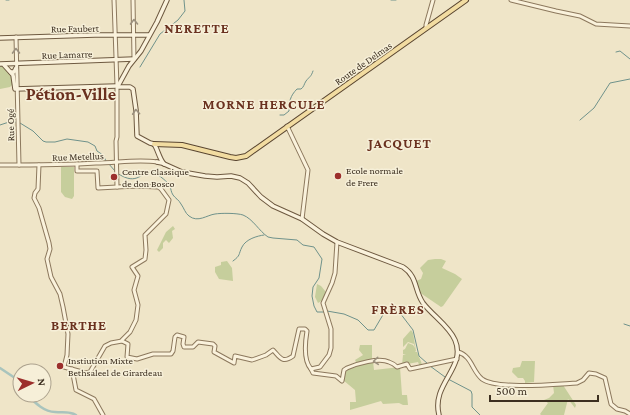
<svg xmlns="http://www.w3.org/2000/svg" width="630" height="415" font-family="'Crimson Pro',serif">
  <rect width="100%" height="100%" fill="#efe5c8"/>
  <g fill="#c6ce9c">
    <polygon points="0,66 3,66 11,73 13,84 10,87 0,89"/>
    <polygon points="61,167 74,167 74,196 72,199 65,197 61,192"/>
    <polygon points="173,226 175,229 172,231 173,238 169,243 166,240 163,243 163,248 159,252 157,250 166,232"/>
    <polygon points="435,259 441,259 446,261 442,268 455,274 462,279 443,306 441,307 419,292 416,281 421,279 423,273 420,268 428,260"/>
    <polygon points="227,261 232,268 233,281 219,279 215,272 215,267 221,265 221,262"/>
    <polygon points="317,284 321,286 326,292 323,300 318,303 315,297"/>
    <path d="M 411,330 L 413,333 L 416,351 L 415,352 L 417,352 C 419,358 422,361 422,367 L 420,367 L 418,362 L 402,365 L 403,355 L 406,354 L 403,354 L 403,350 L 405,349 L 408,343 L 413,345 L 415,348 L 414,344 L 408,342 L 403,347 L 403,339 Z"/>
    <polygon points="360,345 372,345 372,360 357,364 355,360 363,355 359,350"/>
    <polygon points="373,361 374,370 400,367 402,395 407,395 408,405 403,405 399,403 383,404 381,401 350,410 350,402 356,402 355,390 343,380 345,370"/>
    <polygon points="522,361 535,361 534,382 525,383 525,381 523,378 518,378 512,372 513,368 520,367"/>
    <polygon points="553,385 563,385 576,405 575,408 568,399 564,415 541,415 540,414 548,403 544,400 549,398 554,393"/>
  </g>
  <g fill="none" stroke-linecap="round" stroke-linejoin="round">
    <g stroke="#6f928b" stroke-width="1">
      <polyline points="6,0 9,0"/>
      <polyline points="391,0 396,0"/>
      <polyline points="616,52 620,51 630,59"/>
      <polyline points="140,67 160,34 178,20 185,11 184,0"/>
      <path d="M 280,115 L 284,115 L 289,111 C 289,102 290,96 297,89 L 301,89 C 304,87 304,84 306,81 C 310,76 311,77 313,71"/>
      <polyline points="580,120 594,108 610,83 630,79"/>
      <polyline points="20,123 33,131 43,141 46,142 55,142 67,139 88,142 95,146 97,151 103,155 106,161"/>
      <polyline points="0,125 9,122 17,122"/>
      <polyline points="108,163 115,171"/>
      <path d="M 117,173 C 139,188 141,169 154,173 C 158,174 169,183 170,186 C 171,189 171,192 173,195 C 175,198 179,200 181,204 C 184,208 185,213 189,216 C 198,223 207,215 215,214 C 221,213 237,213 243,215 C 253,219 259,231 268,237 L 273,238 L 297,240 L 303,245 L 314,247 L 322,259 L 319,278 L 313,287 L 312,296 L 314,306 L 317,312 L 324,312"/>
      <path d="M 233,261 C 241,255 238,255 242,247 C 246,239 257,236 264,235"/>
      <polyline points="327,311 344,314 358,320 368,330 374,330 384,313 390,312 400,313 413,330 419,356 428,364"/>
      <polyline points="624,324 630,326"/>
      <polyline points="430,366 445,377"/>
      <polyline points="448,379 471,391 472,394 472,407 480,415"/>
    </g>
    <g stroke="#a9c4bd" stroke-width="2.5">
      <polyline points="0,368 15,378 20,383"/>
      <path d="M 29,395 C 34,403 45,412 55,412 C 63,413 69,411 76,415"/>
    </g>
    <defs>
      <g id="tertiary">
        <polyline points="114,0 117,86"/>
        <polyline points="133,0 134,59"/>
        <polyline points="511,0 556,11 580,16 596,24 630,26"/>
        <polyline points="426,28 426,25 433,0"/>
        <polyline points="16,37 19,165"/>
        <polyline points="287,126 308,170 302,219"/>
        <path d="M 77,164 L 77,171 L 97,171 L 98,188 L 136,186 L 158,187 L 161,189 L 169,200 L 166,214 L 145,235 L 146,250 L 145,259 L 132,267 L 138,276 L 134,290 L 138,305 L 136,320 L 130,332 L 122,340 L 122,341 L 128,344 L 127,357 L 137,359 L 153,354 L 171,354 L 173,351 L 175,337 L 177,335 L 184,337 L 183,344 L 184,347 L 193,347 L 198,342 L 213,344 L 215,346 L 214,352 L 234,363 L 235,356 L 252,360 L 266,355 L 273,350 C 280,357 282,364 293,356 L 299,329 L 305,329 L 307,331 C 305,343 303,360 311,369 L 320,367 L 329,355 L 331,348 L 331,329 L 323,303 L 332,283 L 335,273 L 337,242"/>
        <path d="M 0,165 C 32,165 64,165 96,163 C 116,163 137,159 157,162"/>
        <polyline points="39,165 38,189 35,193 34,198 39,208 49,243 50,249 47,259 51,277 60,294 63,307 68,334 67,355 64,367 86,373 90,372 105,346 111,343 122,341"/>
        <polyline points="117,187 116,141 117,137 117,88"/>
        <path d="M 458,352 C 472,356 472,371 482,379 C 497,390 557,384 577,383 L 583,380 L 589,373 L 596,374 L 605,378 L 611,404 L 617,409 L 625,411 L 630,414"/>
        <polyline points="72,369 76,390 94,399 103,415"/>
        <path d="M 311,369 L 313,373 L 336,376 L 342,381 L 344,370 L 347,368 C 356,364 379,357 389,362 C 392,363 395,365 397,367 L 407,364 L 410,369 L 457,359"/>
      </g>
      <g id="secondary">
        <polyline points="0,38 95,35 149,35"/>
        <polyline points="0,64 134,59"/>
        <polyline points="4,65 13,75 15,89 116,86"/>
        <polyline points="11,72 14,72 16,68"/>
        <polyline points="118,86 129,66 141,51 157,22 167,0"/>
        <path d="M 118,87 L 130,87 L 133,89 L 136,110 L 137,136 L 150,143 L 154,144 C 158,150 159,158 164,164"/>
        <path d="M 157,162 L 162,163 L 182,172 L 205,176 L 217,177 L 231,176 L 240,178 L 248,183 L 261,197 L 273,206 L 302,219 L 323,234 L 337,242 L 403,267 C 418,277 414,290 423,303 C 433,316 449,326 455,340 C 467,368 431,383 439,415"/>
      </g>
      <polyline id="primary" points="154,144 182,145 230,157 236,158 246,156 466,0"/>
    </defs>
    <use href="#tertiary" stroke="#8c785d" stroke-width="5"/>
    <use href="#secondary" stroke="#6e5940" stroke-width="5.5"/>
    <use href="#primary" stroke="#5a4631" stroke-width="6"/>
    <use href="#tertiary" stroke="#faf2dc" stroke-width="3"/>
    <use href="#secondary" stroke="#faf2dc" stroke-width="3.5"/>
    <use href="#primary" stroke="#f2dca1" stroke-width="4"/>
  </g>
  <defs><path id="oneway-chevron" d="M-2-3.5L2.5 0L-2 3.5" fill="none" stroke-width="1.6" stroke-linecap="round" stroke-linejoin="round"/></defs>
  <g stroke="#9b907e">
    <use href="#oneway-chevron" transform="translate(134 22) rotate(-91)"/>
    <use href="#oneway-chevron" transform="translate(16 51) rotate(-91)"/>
    <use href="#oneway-chevron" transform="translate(136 112) rotate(-94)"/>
    <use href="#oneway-chevron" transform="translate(376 361) rotate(175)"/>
  </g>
  <g fill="#9c2f2c" stroke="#f6efd8" stroke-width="1.5">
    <circle cx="338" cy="176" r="4"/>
    <circle cx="114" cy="177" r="4"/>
    <circle cx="60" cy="366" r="4"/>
  </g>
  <g text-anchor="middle" stroke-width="3" stroke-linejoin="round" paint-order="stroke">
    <g font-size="10" fill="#3c2f20" stroke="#f6efd8">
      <text transform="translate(75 28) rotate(-1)" y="4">Rue Faubert</text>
      <text transform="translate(67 54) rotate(-2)" y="4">Rue Lamarre</text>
      <text transform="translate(363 63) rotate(-35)" y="4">Route de Delmas</text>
      <text transform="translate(10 125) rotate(-91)" y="4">Rue Ogé</text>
      <text transform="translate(78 156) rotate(-2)" y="4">Rue Metellus</text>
    </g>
    <g font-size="10" fill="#3c2f20" stroke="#f6efd8" text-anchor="start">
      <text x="346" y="174">Ecole normale<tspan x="346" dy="12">de Frere</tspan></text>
      <text x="122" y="175">Centre Classique<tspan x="122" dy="12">de don Bosco</tspan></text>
      <text x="68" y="364">Instiution Mixte<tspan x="68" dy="12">Bethsaleel de Girardeau</tspan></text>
    </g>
    <g font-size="14" font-weight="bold" letter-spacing="1" fill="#6a311f" stroke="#f6efd8">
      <text x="197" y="33">NERETTE</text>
      <text x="264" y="109">MORNE HERCULE</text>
      <text x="400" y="148">JACQUET</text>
      <text x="398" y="314">FRÈRES</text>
      <text x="79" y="330">BERTHE</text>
    </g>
    <g font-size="18" font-weight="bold" fill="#6a311f" stroke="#f6efd8">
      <text x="71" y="100">Pétion-Ville</text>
    </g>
  </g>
  <g transform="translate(32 383) rotate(85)"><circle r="19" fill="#f6efd8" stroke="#aca28e"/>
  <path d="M0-3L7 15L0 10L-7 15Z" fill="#9c2f2c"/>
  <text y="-6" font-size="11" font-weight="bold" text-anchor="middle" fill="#3c2f20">N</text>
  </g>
  <path d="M490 395v6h108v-6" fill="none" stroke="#3c2f20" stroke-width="2"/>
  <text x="496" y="395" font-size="12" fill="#3c2f20" stroke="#f6efd8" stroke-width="3" paint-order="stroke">500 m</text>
</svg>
